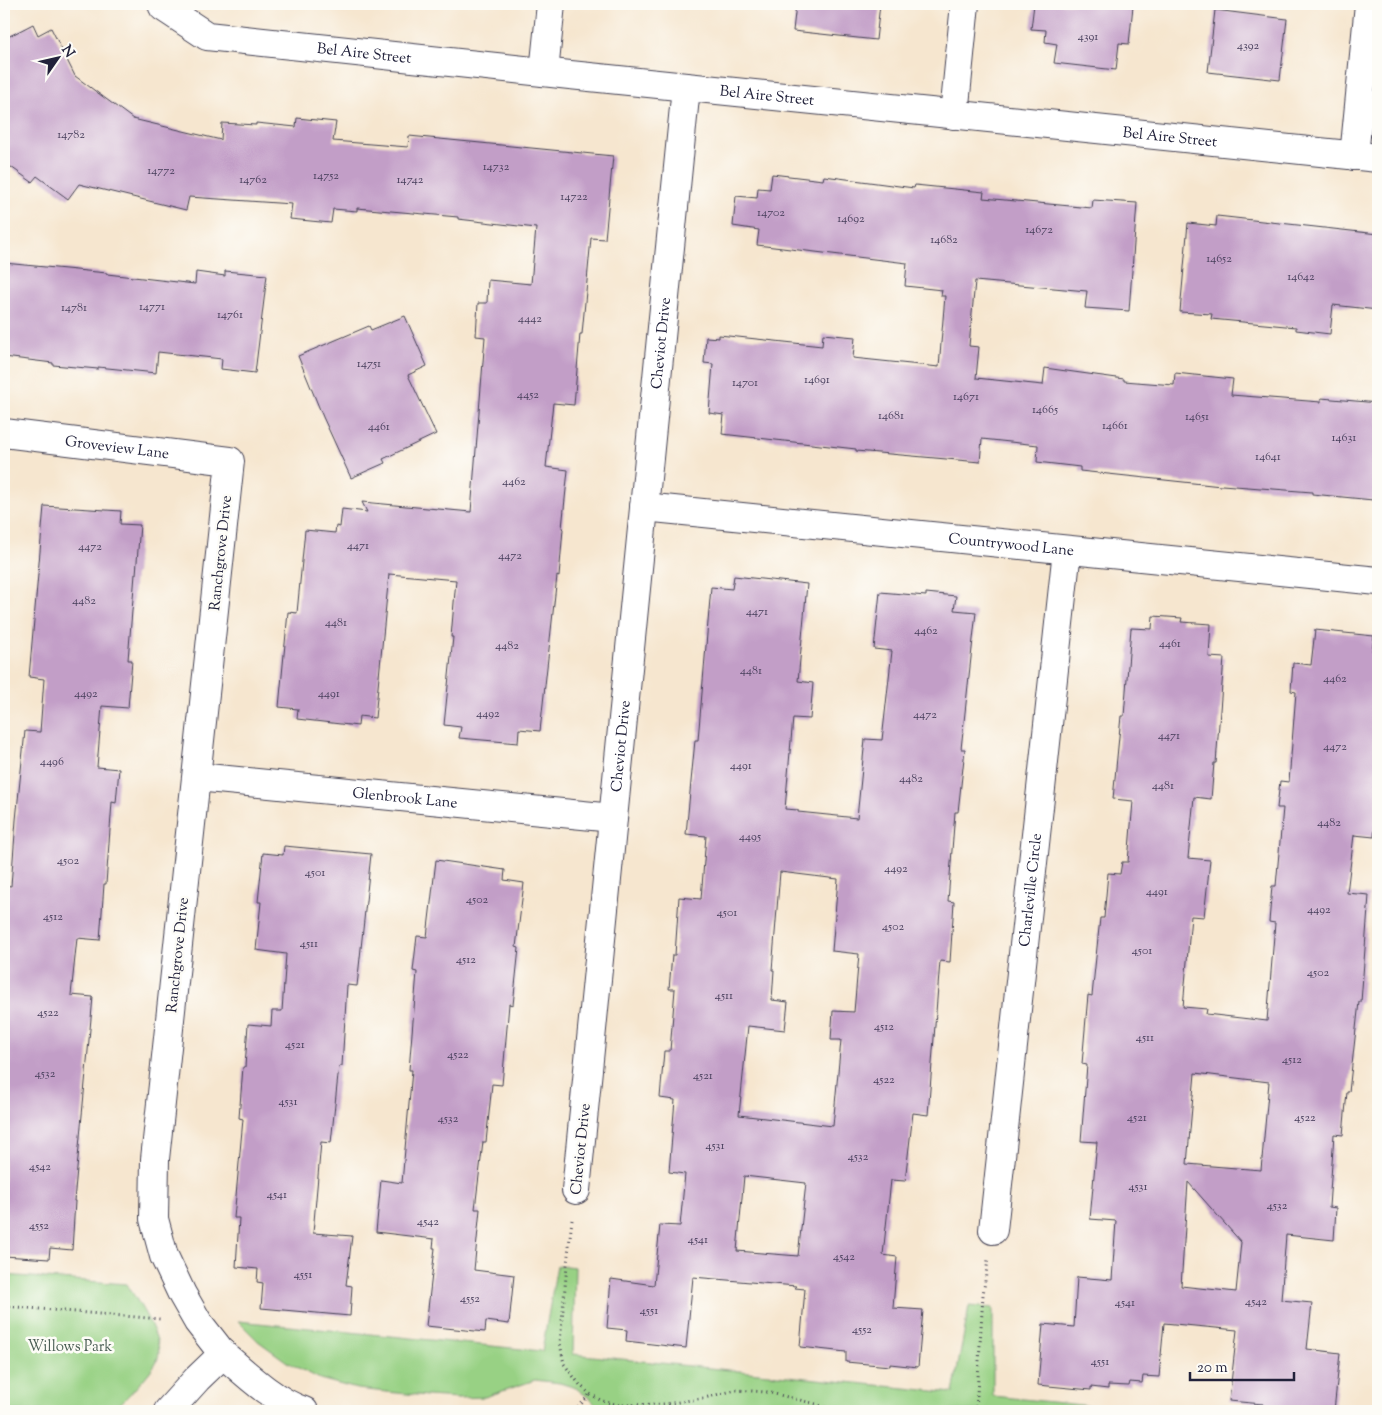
<svg xmlns="http://www.w3.org/2000/svg" width="1382" height="1415" font-family="'Sorts Mill Goudy',serif">
  <rect width="100%" height="100%" fill="#fdfcf7"/>
  <filter id="ink" filterUnits="userSpaceOnUse"><feTurbulence type="fractalNoise" baseFrequency=".02" numOctaves="2"/><feDisplacementMap in="SourceGraphic" scale="10" xChannelSelector="R" yChannelSelector="G"/><feConvolveMatrix kernelMatrix="1 2 1 2 8 2 1 2 1" color-interpolation-filters="sRGB"/></filter>
  <filter id="wash" filterUnits="userSpaceOnUse"><feTurbulence type="fractalNoise" baseFrequency=".0096" numOctaves="4" result="noise"/><feDisplacementMap in="SourceGraphic" scale="20" xChannelSelector="R" yChannelSelector="G"/><feGaussianBlur stdDeviation="1.12" result="paint"/><feColorMatrix in="noise" values="0 0 0 0 0 0 0 0 0 0 0 0 0 0 0 0 0 1.4 0 .05"/><feComposite in="paint" operator="in"/></filter>
  <g filter="url(#wash)">
    <rect width="100%" height="100%" fill="#f6e6cf"/>
    <g fill="#98d184" stroke="#5d7a60">
      <polygon points="557,1265 575,1267 573,1354 953,1393 969,1306 993,1308 993,1396 1140,1411 602,1411 589,1398 576,1388 560,1383 535,1380 485,1397 458,1398 427,1396 357,1389 320,1379 287,1362 258,1341 238,1321 542,1351"/>
      <path d="M 4,1275 L 127,1284 C 137,1301 164,1339 158,1358 C 154,1371 124,1400 113,1411 L 4,1411 Z"/>
    </g>
    <g id="blocks">
      <g fill="#c29ec7" fill-rule="evenodd">
        <polygon points="796,4 880,4 876,40 793,31"/>
        <polygon points="1034,4 1108,4 1133,6 1129,44 1119,43 1116,70 1054,63 1057,44 1045,42 1046,30 1031,29"/>
        <polygon points="1215,10 1287,19 1280,80 1208,72"/>
        <polygon points="33,24 38,35 51,28 75,76 133,119 221,140 222,123 256,125 256,123 296,127 297,118 336,122 333,141 408,147 409,136 613,156 605,239 591,238 582,334 580,334 574,405 553,403 546,467 568,470 562,528 563,529 559,577 557,576 540,731 519,729 518,743 459,738 461,727 444,725 453,637 451,637 456,580 389,574 375,718 359,716 358,726 297,719 298,709 279,707 288,612 297,613 305,530 335,533 336,526 340,527 342,509 367,512 362,502 471,512 485,337 476,336 478,303 487,303 488,280 531,284 536,228 458,219 458,217 357,208 357,211 333,209 331,223 290,219 292,204 189,197 186,210 79,184 68,199 37,176 32,182 4,162 4,39"/>
        <polygon points="772,174 823,180 824,176 914,188 915,185 984,192 983,198 1092,208 1093,200 1137,203 1129,311 1085,308 1087,291 975,281 969,346 979,347 976,378 1043,385 1045,368 1124,379 1124,381 1174,385 1175,373 1233,379 1231,395 1321,402 1321,398 1378,403 1378,450 1373,500 1312,494 1312,492 1222,485 1221,486 1080,471 1080,467 1037,462 1038,445 982,439 980,462 856,451 856,449 722,434 724,415 709,413 713,364 704,363 706,337 719,338 719,335 822,346 823,334 855,337 853,358 939,367 945,296 941,296 942,290 905,286 907,263 757,245 759,230 733,226 736,196 757,198 758,188 770,189"/>
        <polygon points="1217,216 1378,234 1378,310 1333,305 1330,334 1296,330 1296,327 1211,319 1212,314 1180,312 1188,223 1216,226"/>
        <polygon points="4,263 107,273 107,274 195,284 196,272 225,276 225,271 267,275 255,373 221,369 222,359 158,352 156,373 98,367 98,369 53,365 53,363 4,357"/>
        <polygon points="405,316 427,366 408,375 436,434 383,459 385,463 351,478 323,417 298,356 369,326 371,330"/>
        <polygon points="44,506 121,511 120,524 140,525 136,574 135,574 128,660 132,660 128,708 102,706 97,767 119,769 116,803 112,802 106,884 104,884 100,940 77,938 71,995 93,997 74,1201 75,1201 72,1250 50,1248 49,1259 4,1256 4,885 11,886 16,820 25,731 40,732 44,679 29,677"/>
        <path d="M 734,576 L 807,584 L 798,681 L 813,683 L 810,719 L 793,718 L 785,809 L 798,810 L 798,812 L 857,818 L 865,739 L 882,740 L 892,651 L 874,649 L 880,592 L 926,596 L 926,593 L 956,596 L 954,610 L 976,612 L 961,749 L 965,749 L 958,812 L 955,812 L 948,901 L 954,902 L 950,962 L 940,961 L 928,1115 L 913,1113 L 905,1181 L 891,1180 L 883,1255 L 897,1257 L 893,1308 L 923,1310 L 918,1367 L 890,1364 L 890,1366 L 846,1362 L 846,1352 L 800,1347 L 805,1289 L 795,1288 L 796,1286 L 693,1277 L 686,1348 L 626,1341 L 627,1330 L 607,1328 L 611,1279 L 654,1285 L 660,1225 L 680,1226 L 685,1174 L 669,1172 L 675,1100 L 660,1098 L 664,1051 L 670,1051 L 675,989 L 669,989 L 672,955 L 675,955 L 679,897 L 701,899 L 706,836 L 686,834 L 695,740 L 698,740 L 711,587 L 732,589 ZM 780,872 L 838,879 L 832,951 L 859,954 L 854,1012 L 833,1011 L 831,1040 L 841,1040 L 833,1126 L 739,1115 L 748,1026 L 785,1030 L 788,1002 L 772,1000 L 774,970 L 772,970 ZM 744,1176 L 806,1183 L 798,1256 L 737,1251 Z"/>
        <path d="M 1153,616 L 1182,618 L 1181,622 L 1211,624 L 1209,657 L 1224,658 L 1216,763 L 1214,763 L 1211,799 L 1194,797 L 1188,858 L 1210,860 L 1204,917 L 1191,916 L 1183,1007 L 1207,1009 L 1206,1014 L 1267,1021 L 1275,923 L 1269,922 L 1272,886 L 1276,886 L 1283,808 L 1277,808 L 1280,781 L 1289,782 L 1296,692 L 1291,691 L 1293,663 L 1311,665 L 1315,630 L 1374,636 L 1372,651 L 1378,652 L 1378,793 L 1374,837 L 1354,835 L 1347,893 L 1369,895 L 1361,1002 L 1359,1002 L 1349,1092 L 1347,1092 L 1343,1135 L 1334,1134 L 1329,1207 L 1336,1208 L 1334,1240 L 1286,1235 L 1281,1300 L 1312,1303 L 1307,1349 L 1340,1353 L 1334,1411 L 1262,1411 L 1263,1404 L 1229,1401 L 1237,1330 L 1195,1326 L 1164,1323 L 1159,1377 L 1143,1376 L 1142,1383 L 1130,1382 L 1129,1386 L 1108,1385 L 1108,1389 L 1091,1387 L 1091,1390 L 1038,1385 L 1043,1324 L 1074,1327 L 1077,1277 L 1112,1280 L 1116,1221 L 1090,1219 L 1097,1142 L 1081,1141 L 1087,1065 L 1082,1064 L 1088,995 L 1092,996 L 1100,918 L 1104,918 L 1108,873 L 1120,874 L 1122,862 L 1128,862 L 1133,801 L 1113,799 L 1121,716 L 1124,716 L 1131,628 L 1152,629 ZM 1195,1073 L 1269,1082 L 1261,1170 L 1187,1164 ZM 1188,1182 L 1241,1242 L 1236,1292 L 1181,1286 Z"/>
        <polygon points="284,846 371,854 357,986 347,985 342,1066 339,1066 331,1143 321,1142 313,1233 352,1236 346,1285 352,1286 350,1316 261,1308 263,1283 257,1282 258,1269 236,1267 239,1218 234,1218 243,1119 239,1118 243,1067 245,1067 248,1024 271,1026 272,1011 282,1011 286,954 256,950 261,902 258,902 263,853 283,855"/>
        <polygon points="436,860 505,870 504,880 524,883 516,947 519,948 513,1005 509,1004 502,1085 492,1084 486,1142 483,1142 475,1209 480,1209 474,1270 514,1275 509,1324 486,1321 485,1332 426,1326 435,1248 433,1248 434,1239 376,1232 381,1180 402,1183 412,1070 409,1070 417,972 413,971 417,936 427,937"/>
      </g>
    </g>
  </g>
  <g filter="url(#ink)">
    <use href="#blocks" fill-opacity="0" stroke="#423f51" stroke-width="1"/>
    <g fill="none" stroke-linecap="round" stroke-linejoin="round">
      <defs>
        <g id="minor">
          <path id="s1" d="M 162,4 L 163,7 L 207,36 L 570,75 L 1378,158"/>
          <polyline points="544,72 551,4"/>
          <polyline points="954,115 965,4"/>
          <polyline points="1354,156 1369,4"/>
          <path id="s2" d="M 4,433 L 230,461 L 155,1159 L 154,1219 L 164,1256 L 182,1294 L 198,1322 L 223,1354 L 197,1379 L 168,1411"/>
          <path id="s3" d="M 644,507 L 1378,581"/>
          <path id="s4" d="M 197,777 L 613,818"/>
          <path id="s5" d="M 576,1190 L 686,87"/>
          <path id="s6" d="M 993,1230 L 1067,550"/>
          <path d="M 223,1354 C 246,1374 274,1401 304,1411"/>
        </g>
      </defs>
      <use href="#minor" stroke="#423f51" stroke-width="30"/>
      <g stroke="#423f51" stroke-width="3" stroke-dasharray="1 4" stroke-linecap="butt">
        <polyline points="572,1220 568,1254 560,1343 564,1364 580,1385 590,1394 602,1401 619,1405 666,1404 704,1398 736,1390 767,1392 816,1404 835,1411"/>
        <polyline points="4,1306 160,1319"/>
        <polyline points="575,1411 590,1394"/>
        <polyline points="976,1411 983,1295 988,1260"/>
      </g>
      <use href="#minor" stroke="#fff" stroke-width="28"/>
    </g>
  </g>
  <g text-anchor="middle" stroke-width="5" stroke-linejoin="round" paint-order="stroke">
    <g font-size="12" fill="#4a415e">
      <text x="1088" y="40">4391</text>
      <text x="1248" y="49">4392</text>
      <text x="71" y="138">14782</text>
      <text x="496" y="170">14732</text>
      <text x="161" y="174">14772</text>
      <text x="326" y="179">14752</text>
      <text x="253" y="183">14762</text>
      <text x="410" y="183">14742</text>
      <text x="574" y="200">14722</text>
      <text x="771" y="216">14702</text>
      <text x="851" y="222">14692</text>
      <text x="1039" y="233">14672</text>
      <text x="944" y="243">14682</text>
      <text x="1219" y="262">14652</text>
      <text x="1301" y="280">14642</text>
      <text x="152" y="310">14771</text>
      <text x="74" y="311">14781</text>
      <text x="230" y="318">14761</text>
      <text x="530" y="322">4442</text>
      <text x="369" y="367">14751</text>
      <text x="817" y="383">14691</text>
      <text x="745" y="386">14701</text>
      <text x="528" y="398">4452</text>
      <text x="966" y="400">14671</text>
      <text x="1045" y="413">14665</text>
      <text x="891" y="419">14681</text>
      <text x="1197" y="420">14651</text>
      <text x="1115" y="429">14661</text>
      <text x="379" y="430">4461</text>
      <text x="1344" y="441">14631</text>
      <text x="1268" y="460">14641</text>
      <text x="514" y="485">4462</text>
      <text x="358" y="549">4471</text>
      <text x="90" y="550">4472</text>
      <text x="510" y="559">4472</text>
      <text x="84" y="604">4482</text>
      <text x="757" y="615">4471</text>
      <text x="336" y="626">4481</text>
      <text x="926" y="634">4462</text>
      <text x="1170" y="647">4461</text>
      <text x="507" y="649">4482</text>
      <text x="751" y="674">4481</text>
      <text x="1335" y="682">4462</text>
      <text x="86" y="697">4492</text>
      <text x="329" y="697">4491</text>
      <text x="488" y="717">4492</text>
      <text x="925" y="718">4472</text>
      <text x="1169" y="739">4471</text>
      <text x="1335" y="750">4472</text>
      <text x="52" y="765">4496</text>
      <text x="741" y="769">4491</text>
      <text x="911" y="782">4482</text>
      <text x="1163" y="789">4481</text>
      <text x="1329" y="826">4482</text>
      <text x="750" y="840">4495</text>
      <text x="68" y="864">4502</text>
      <text x="896" y="872">4492</text>
      <text x="315" y="876">4501</text>
      <text x="1157" y="895">4491</text>
      <text x="477" y="903">4502</text>
      <text x="1319" y="913">4492</text>
      <text x="727" y="916">4501</text>
      <text x="53" y="920">4512</text>
      <text x="893" y="930">4502</text>
      <text x="309" y="947">4511</text>
      <text x="1142" y="954">4501</text>
      <text x="466" y="963">4512</text>
      <text x="1318" y="976">4502</text>
      <text x="724" y="999">4511</text>
      <text x="48" y="1016">4522</text>
      <text x="884" y="1030">4512</text>
      <text x="1145" y="1041">4511</text>
      <text x="295" y="1048">4521</text>
      <text x="458" y="1058">4522</text>
      <text x="1292" y="1063">4512</text>
      <text x="45" y="1077">4532</text>
      <text x="703" y="1079">4521</text>
      <text x="884" y="1083">4522</text>
      <text x="288" y="1105">4531</text>
      <text x="1137" y="1121">4521</text>
      <text x="1305" y="1121">4522</text>
      <text x="448" y="1122">4532</text>
      <text x="715" y="1149">4531</text>
      <text x="858" y="1160">4532</text>
      <text x="40" y="1170">4542</text>
      <text x="1138" y="1190">4531</text>
      <text x="277" y="1198">4541</text>
      <text x="1277" y="1209">4532</text>
      <text x="428" y="1225">4542</text>
      <text x="39" y="1229">4552</text>
      <text x="698" y="1243">4541</text>
      <text x="844" y="1260">4542</text>
      <text x="303" y="1278">4551</text>
      <text x="470" y="1302">4552</text>
      <text x="1256" y="1305">4542</text>
      <text x="1125" y="1306">4541</text>
      <text x="649" y="1314">4551</text>
      <text x="862" y="1333">4552</text>
      <text x="1100" y="1365">4551</text>
    </g>
    <g font-size="15" fill="#22223b" stroke="#fdfcf7">
      <text dy="5" stroke="none"><textPath href="#s1" startOffset="214">Bel Aire Street</textPath></text>
      <text dy="5" stroke="none"><textPath href="#s1" startOffset="619">Bel Aire Street</textPath></text>
      <text dy="5" stroke="none"><textPath href="#s1" startOffset="1024">Bel Aire Street</textPath></text>
      <text dy="5" stroke="none"><textPath href="#s5" startOffset="851">Cheviot Drive</textPath></text>
      <text dy="5" stroke="none"><textPath href="#s2" startOffset="114">Groveview Lane</textPath></text>
      <text dy="5" stroke="none"><textPath href="#s3" startOffset="369">Countrywood Lane</textPath></text>
      <text transform="translate(220 553) rotate(-84)" y="5">Ranchgrove Drive</text>
      <text dy="5" stroke="none"><textPath href="#s5" startOffset="446">Cheviot Drive</textPath></text>
      <text dy="5" stroke="none"><textPath href="#s4" startOffset="209">Glenbrook Lane</textPath></text>
      <text dy="5" stroke="none"><textPath href="#s6" startOffset="342">Charleville Circle</textPath></text>
      <text transform="translate(177 955) rotate(-84)" y="5">Ranchgrove Drive</text>
      <text transform="translate(580 1149) rotate(-84)" y="5">Cheviot Drive</text>
    </g>
    <g font-size="15" fill="#4b5f55" stroke="#fdfcf7">
      <text x="70" y="1351">Willows Park</text>
    </g>
  </g>
  <rect width="1382" height="1415" fill="none" stroke="#fdfcf7" stroke-width="20"/>
  <g transform="translate(58 58) rotate(56)" stroke="#fdfcf7" stroke-width="4" paint-order="stroke">
  <path d="M0-4L9 19L0 12L-9 19Z" fill="#22223b"/>
  <text y="-8" font-size="14" font-weight="bold" text-anchor="middle" fill="#22223b">N</text>
  </g>
  <path d="M1190 1372v8h104v-8" fill="none" stroke="#22223b" stroke-width="2.5"/>
  <text x="1197" y="1372" font-size="15" fill="#22223b" stroke="#fdfcf7" stroke-width="4" paint-order="stroke">20 m</text>
</svg>
